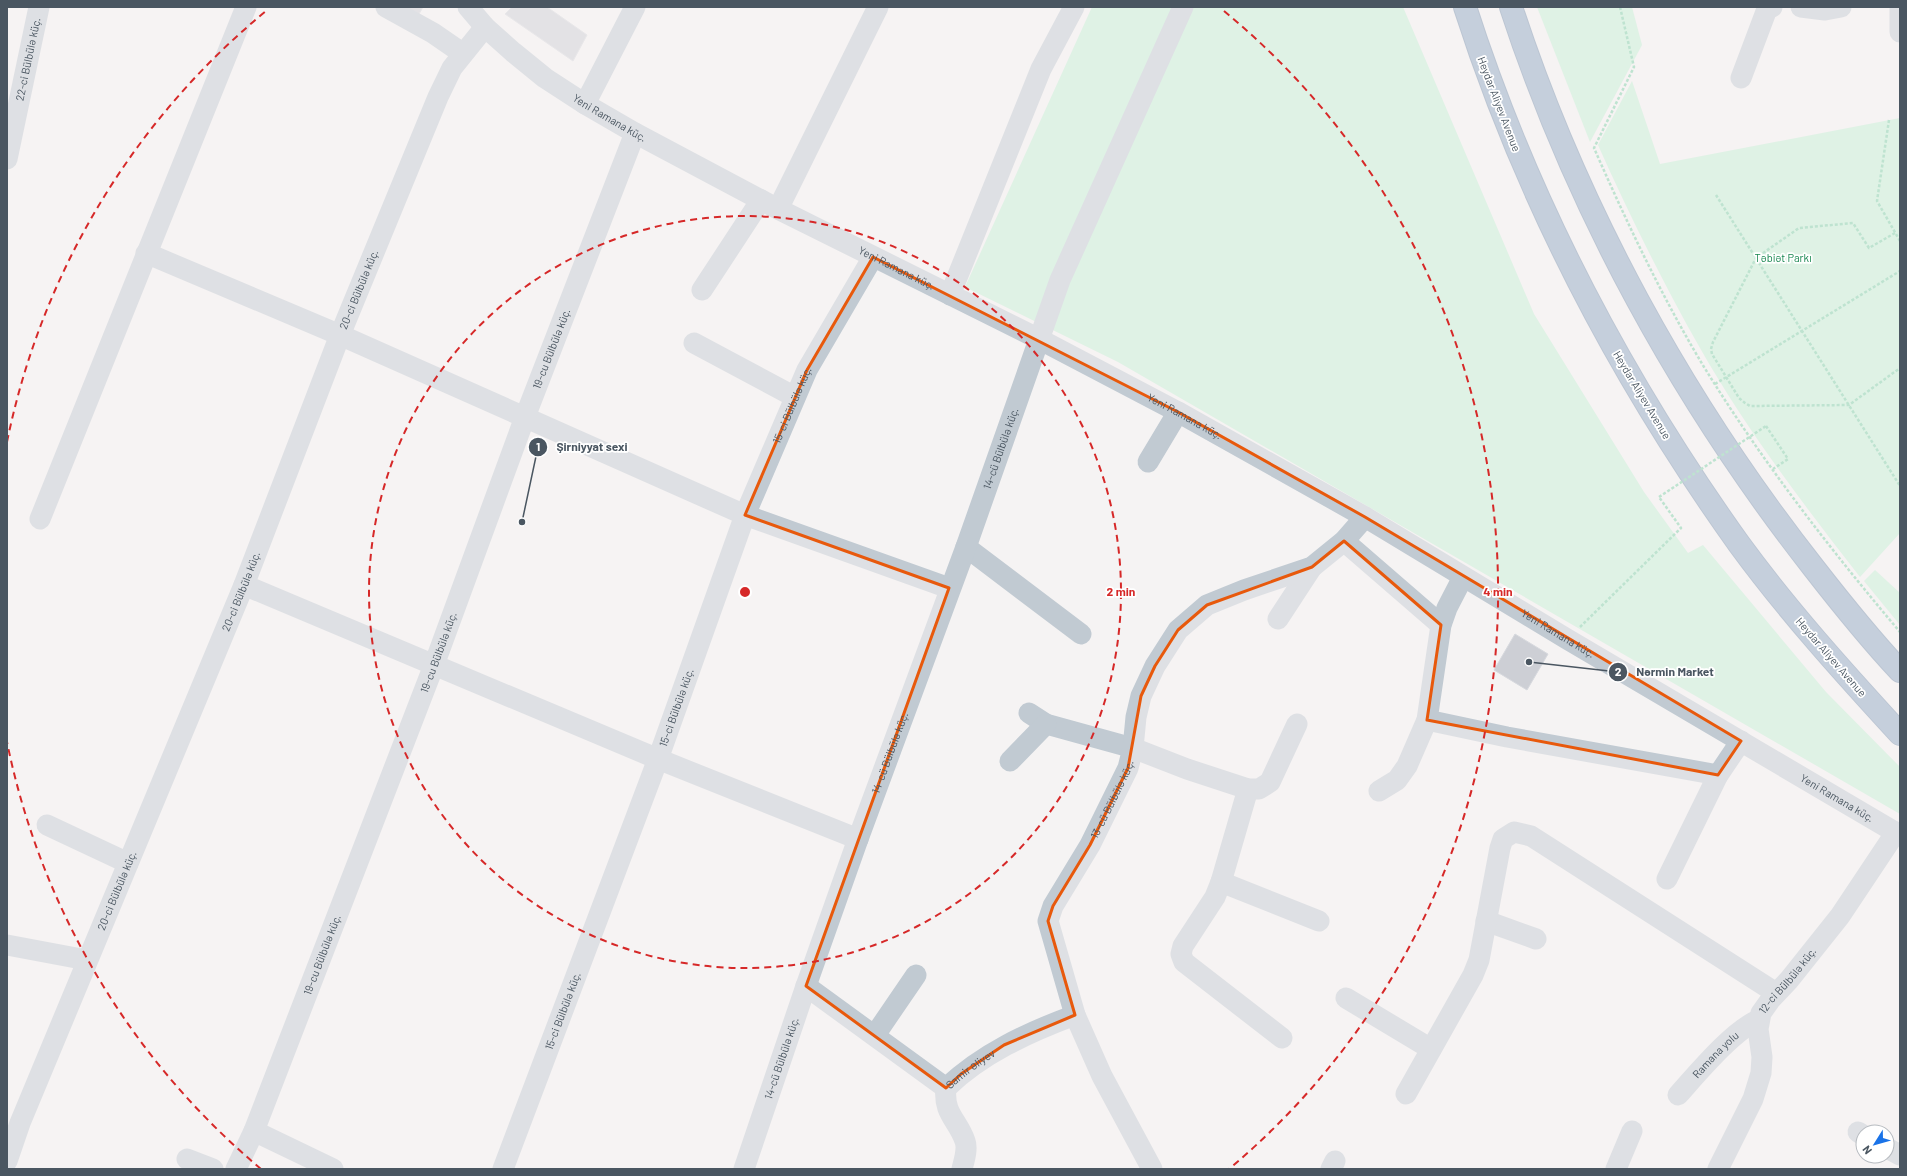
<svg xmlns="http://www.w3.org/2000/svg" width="1907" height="1176" font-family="Barlow,sans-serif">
  <rect width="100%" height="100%" fill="#f5f3f3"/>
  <g fill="#c3f1d5">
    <polygon points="1092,7 1403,7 1534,314 1644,492 1688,553 1703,545 1826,692 1900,767 1900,814 1118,362 965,287"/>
    <polygon points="1537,7 1632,7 1642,45 1590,142"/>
    <path d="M 1632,81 L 1660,164 L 1900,118 L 1900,533 L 1860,577 C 1803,504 1746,429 1700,348 C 1663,283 1629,214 1598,145 Z"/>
    <polygon points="1875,570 1900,593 1900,625 1864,581"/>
  </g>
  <g fill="#cdcfd5" stroke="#d7d9de">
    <polygon points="406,7 423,7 419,14"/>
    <polygon points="512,7 547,7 587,35 573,61 505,14"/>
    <polygon points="1515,634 1548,654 1527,690 1494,670"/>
  </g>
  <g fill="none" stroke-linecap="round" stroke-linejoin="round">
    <defs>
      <g id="highway">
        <path d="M 1465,7 C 1527,200 1621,379 1739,544 C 1788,611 1844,673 1900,734"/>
        <path d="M 1511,7 C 1577,209 1682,400 1813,567 C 1841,603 1869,638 1900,671"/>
      </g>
    </defs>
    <use href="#highway" stroke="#7690ad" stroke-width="24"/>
    <g stroke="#7ad0a6" stroke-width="2.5" stroke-dasharray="3 2" stroke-linecap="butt">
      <path d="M 1620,7 L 1634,67 L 1594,148 C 1627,223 1662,297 1704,367 C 1762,461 1829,548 1900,632"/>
      <polyline points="1889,120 1877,201 1900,241"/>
      <polyline points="1716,195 1900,486"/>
      <polyline points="1895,233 1869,248 1853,223 1799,228 1756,258 1713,342 1711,349 1712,354 1739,398 1745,403 1750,406 1849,405 1900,368"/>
      <polyline points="1715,384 1900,271"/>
      <polyline points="1766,426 1788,459 1773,469"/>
      <polyline points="1580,627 1681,528 1659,497"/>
    </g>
    <g stroke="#c1cad2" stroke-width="21">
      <polyline points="386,7 433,33 462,53"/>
      <path id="s1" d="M 468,7 L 485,27 L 513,52 L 545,78 L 585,104 L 635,133 L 778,209 L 1039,339 L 1178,412 L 1365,517 L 1567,639 L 1900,835"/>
      <polyline points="1801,7 1825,10 1841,7"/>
      <polyline points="1900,7 1900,32"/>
      <polyline points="1741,78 1767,9 1772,7"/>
      <polyline points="585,104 635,7"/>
      <path id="s2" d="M 7,159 L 39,7"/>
      <polyline points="778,209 878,7"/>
      <polyline points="146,253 340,335 745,515 949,588"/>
      <polyline points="702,290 761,200"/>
      <polyline points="950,295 1041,69 1074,7"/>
      <polyline points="694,343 795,397"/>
      <polyline points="1148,462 1178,412"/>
      <polyline points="40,519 246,7"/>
      <polyline points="1344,541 1441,625"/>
      <polyline points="966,547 1081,634"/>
      <polyline points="244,585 658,759 858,839"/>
      <polyline points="1278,619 1312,567"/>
      <polyline points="1029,713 1046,724 1133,748 1187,769 1248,789 1259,789 1270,782 1297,724"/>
      <polyline points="1427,720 1507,737 1718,775"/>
      <polyline points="1010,761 1046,724"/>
      <polyline points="1248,789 1221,882 1215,897 1183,946 1181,954 1184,962 1282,1038"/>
      <polyline points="1379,791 1397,780 1407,766 1427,720 1441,625 1447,608 1463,577"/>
      <polyline points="47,825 128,863"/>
      <polyline points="1667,879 1718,775 1741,741"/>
      <polyline points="1221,882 1319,921"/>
      <polyline points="1486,921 1536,939"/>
      <polyline points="7,945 87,960"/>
      <polyline points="806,986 946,1088"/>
      <polyline points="1346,998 1431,1049"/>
      <polyline points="875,1035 916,975"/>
      <polyline points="1406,1094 1473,975 1479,960 1500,848 1503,839 1514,832 1531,836 1776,993"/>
      <path id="s3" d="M 1678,1095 C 1696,1075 1735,1028 1759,1020"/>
      <polyline points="254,1131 333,1169"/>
      <polyline points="1858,1132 1863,1135"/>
      <polyline points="1887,1148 1900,1155"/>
      <polyline points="187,1159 213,1169"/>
      <path id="s4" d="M 7,1161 L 20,1123 L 244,585 L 340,335 L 438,97 L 452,68 L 485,27"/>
      <path id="s5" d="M 236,1169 L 254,1131 L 434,665 L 525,417 L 635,133"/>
      <path id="s6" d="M 503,1169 L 658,759 L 745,515 L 807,370 L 873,257"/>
      <path id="s7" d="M 744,1169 L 806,986 L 858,839 L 966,547 L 1060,280 L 1183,7"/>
      <path id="s8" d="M 962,1169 C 964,1161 968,1149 965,1141 C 958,1120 943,1114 946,1088 C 983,1053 1027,1033 1075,1015"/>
      <path id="s9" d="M 1152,1169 L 1102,1076 L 1075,1015 L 1048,921 L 1053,906 L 1090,845 L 1128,768 L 1133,748 L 1136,717 L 1141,696 L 1155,666 L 1178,630 L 1207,605 L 1244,590 L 1312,567 L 1344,541 L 1365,517"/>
      <polyline points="1331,1169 1335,1161"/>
      <polyline points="1616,1169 1632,1131"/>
      <path id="s10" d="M 1718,1169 L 1753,1099 L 1761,1073 L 1762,1057 L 1758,1029 L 1761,1013 L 1771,999 L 1789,980 L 1840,916 L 1896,832"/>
    </g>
    <use href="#highway" stroke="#8ba5c1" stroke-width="22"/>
    <polyline stroke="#7ad0a6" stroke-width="2.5" stroke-dasharray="3 2" stroke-linecap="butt" points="1659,497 1766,426"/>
  </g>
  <path d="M0 0H1907V1176H0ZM 873,257 L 1178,412 L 1365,517 L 1741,741 L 1718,775 L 1427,720 L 1441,625 L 1344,541 L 1312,567 L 1207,605 L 1178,630 L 1155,666 L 1141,696 L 1128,768 L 1090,845 L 1053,906 L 1048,921 L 1075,1015 L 1004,1045 L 961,1074 L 946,1088 L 806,986 L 949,588 L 745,515 L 807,370 Z" fill="#f5f3f3" fill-opacity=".55" fill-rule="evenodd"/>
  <path fill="none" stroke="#e8590c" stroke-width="3" stroke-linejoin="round" d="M 873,257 L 1178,412 L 1365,517 L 1741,741 L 1718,775 L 1427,720 L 1441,625 L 1344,541 L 1312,567 L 1207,605 L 1178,630 L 1155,666 L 1141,696 L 1128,768 L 1090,845 L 1053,906 L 1048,921 L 1075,1015 L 1004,1045 L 961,1074 L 946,1088 L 806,986 L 949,588 L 745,515 L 807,370 Z"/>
  <g fill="none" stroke="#d62828" stroke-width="2" stroke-dasharray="7 5">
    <circle cx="745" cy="592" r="376"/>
    <path d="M261 1169A753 753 0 0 1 7 742M7 442A753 753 0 0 1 266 11M1224 11A753 753 0 0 1 1229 1169"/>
  </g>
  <g text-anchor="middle" stroke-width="3.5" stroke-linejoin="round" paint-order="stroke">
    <g font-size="11" fill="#4a5661" stroke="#fff">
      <text dy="4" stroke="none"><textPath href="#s2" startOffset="102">22-ci Bülbülə küç.</textPath></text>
      <text transform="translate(1499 104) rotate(69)" y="4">Heydar Aliyev Avenue</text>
      <text dy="4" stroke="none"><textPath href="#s1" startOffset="181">Yeni Ramana küç.</textPath></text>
      <text dy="4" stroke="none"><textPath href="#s1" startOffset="505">Yeni Ramana küç.</textPath></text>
      <text dy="4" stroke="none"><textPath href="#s4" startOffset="940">20-ci Bülbülə küç.</textPath></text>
      <text dy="4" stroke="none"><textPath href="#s5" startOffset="879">19-cu Bülbülə küç.</textPath></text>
      <text transform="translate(1642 395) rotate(59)" y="4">Heydar Aliyev Avenue</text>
      <text dy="4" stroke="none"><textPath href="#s6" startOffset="817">15-ci Bülbülə küç.</textPath></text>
      <text dy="4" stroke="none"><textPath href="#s1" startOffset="829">Yeni Ramana küç.</textPath></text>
      <text dy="4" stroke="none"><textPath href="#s7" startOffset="765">14-cü Bülbülə küç.</textPath></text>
      <text dy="4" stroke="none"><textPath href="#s4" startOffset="616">20-ci Bülbülə küç.</textPath></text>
      <text dy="4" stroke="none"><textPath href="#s1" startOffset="1261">Yeni Ramana küç.</textPath></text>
      <text dy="4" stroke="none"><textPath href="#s5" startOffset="555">19-cu Bülbülə küç.</textPath></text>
      <text transform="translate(1831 657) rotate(49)" y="4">Heydar Aliyev Avenue</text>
      <text dy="4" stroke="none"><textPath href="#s6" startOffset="493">15-ci Bülbülə küç.</textPath></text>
      <text dy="4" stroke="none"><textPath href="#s7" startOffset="441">14-cü Bülbülə küç.</textPath></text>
      <text dy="4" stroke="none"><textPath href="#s1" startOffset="1585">Yeni Ramana küç.</textPath></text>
      <text dy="4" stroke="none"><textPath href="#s9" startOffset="408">13-cü Bülbülə küç.</textPath></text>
      <text dy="4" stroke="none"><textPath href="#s4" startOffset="292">20-ci Bülbülə küç.</textPath></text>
      <text dy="4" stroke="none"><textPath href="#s5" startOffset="231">19-cu Bülbülə küç.</textPath></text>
      <text dy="4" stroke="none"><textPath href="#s10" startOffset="208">12-ci Bülbülə küç.</textPath></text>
      <text dy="4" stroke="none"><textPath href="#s6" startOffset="169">15-ci Bülbülə küç.</textPath></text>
      <text dy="4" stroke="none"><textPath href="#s3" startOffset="55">Ramana yolu</textPath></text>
      <text dy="4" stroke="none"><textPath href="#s7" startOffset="117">14-cü Bülbülə küç.</textPath></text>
      <text dy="4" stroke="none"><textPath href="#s8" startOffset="117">Samir Əliyev</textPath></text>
    </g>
    <g font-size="11" fill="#17864f" stroke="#fff">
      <text x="1783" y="262">Təbiət Parkı</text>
    </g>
  </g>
  <circle cx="745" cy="592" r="6" fill="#d62828" stroke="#fff" stroke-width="2"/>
  <g font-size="12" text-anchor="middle" font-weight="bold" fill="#d62828" stroke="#fff" stroke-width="3.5" stroke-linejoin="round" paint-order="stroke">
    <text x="1121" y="596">2 min</text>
    <text x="1498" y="596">4 min</text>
  </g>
  <path fill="none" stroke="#4a5661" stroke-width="1.5" d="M522 522L538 447M1529 662L1618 672"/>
  <g fill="#4a5661" stroke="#fff" stroke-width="1.5">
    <circle cx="522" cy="522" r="4"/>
    <circle cx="1529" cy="662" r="4"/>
    <circle cx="538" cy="447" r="10"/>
    <circle cx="1618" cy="672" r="10"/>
  </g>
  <g font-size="12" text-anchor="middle" font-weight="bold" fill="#fff">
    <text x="538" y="451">1</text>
    <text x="1618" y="676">2</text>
  </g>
  <g font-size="12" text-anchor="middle" font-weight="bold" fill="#4a5661" stroke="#fff" stroke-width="3.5" stroke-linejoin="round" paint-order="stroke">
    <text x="592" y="451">Şirniyyat sexi</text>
    <text x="1675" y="676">Nərmin Market</text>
  </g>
  <rect width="1907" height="1176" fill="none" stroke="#4a5661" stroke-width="16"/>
  <g transform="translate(1875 1144) rotate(233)"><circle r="19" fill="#ffffff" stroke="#b7bbc0"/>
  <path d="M0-3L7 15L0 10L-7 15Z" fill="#1a73e8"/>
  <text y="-6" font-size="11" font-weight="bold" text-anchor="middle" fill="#4a5661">N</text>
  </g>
</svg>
